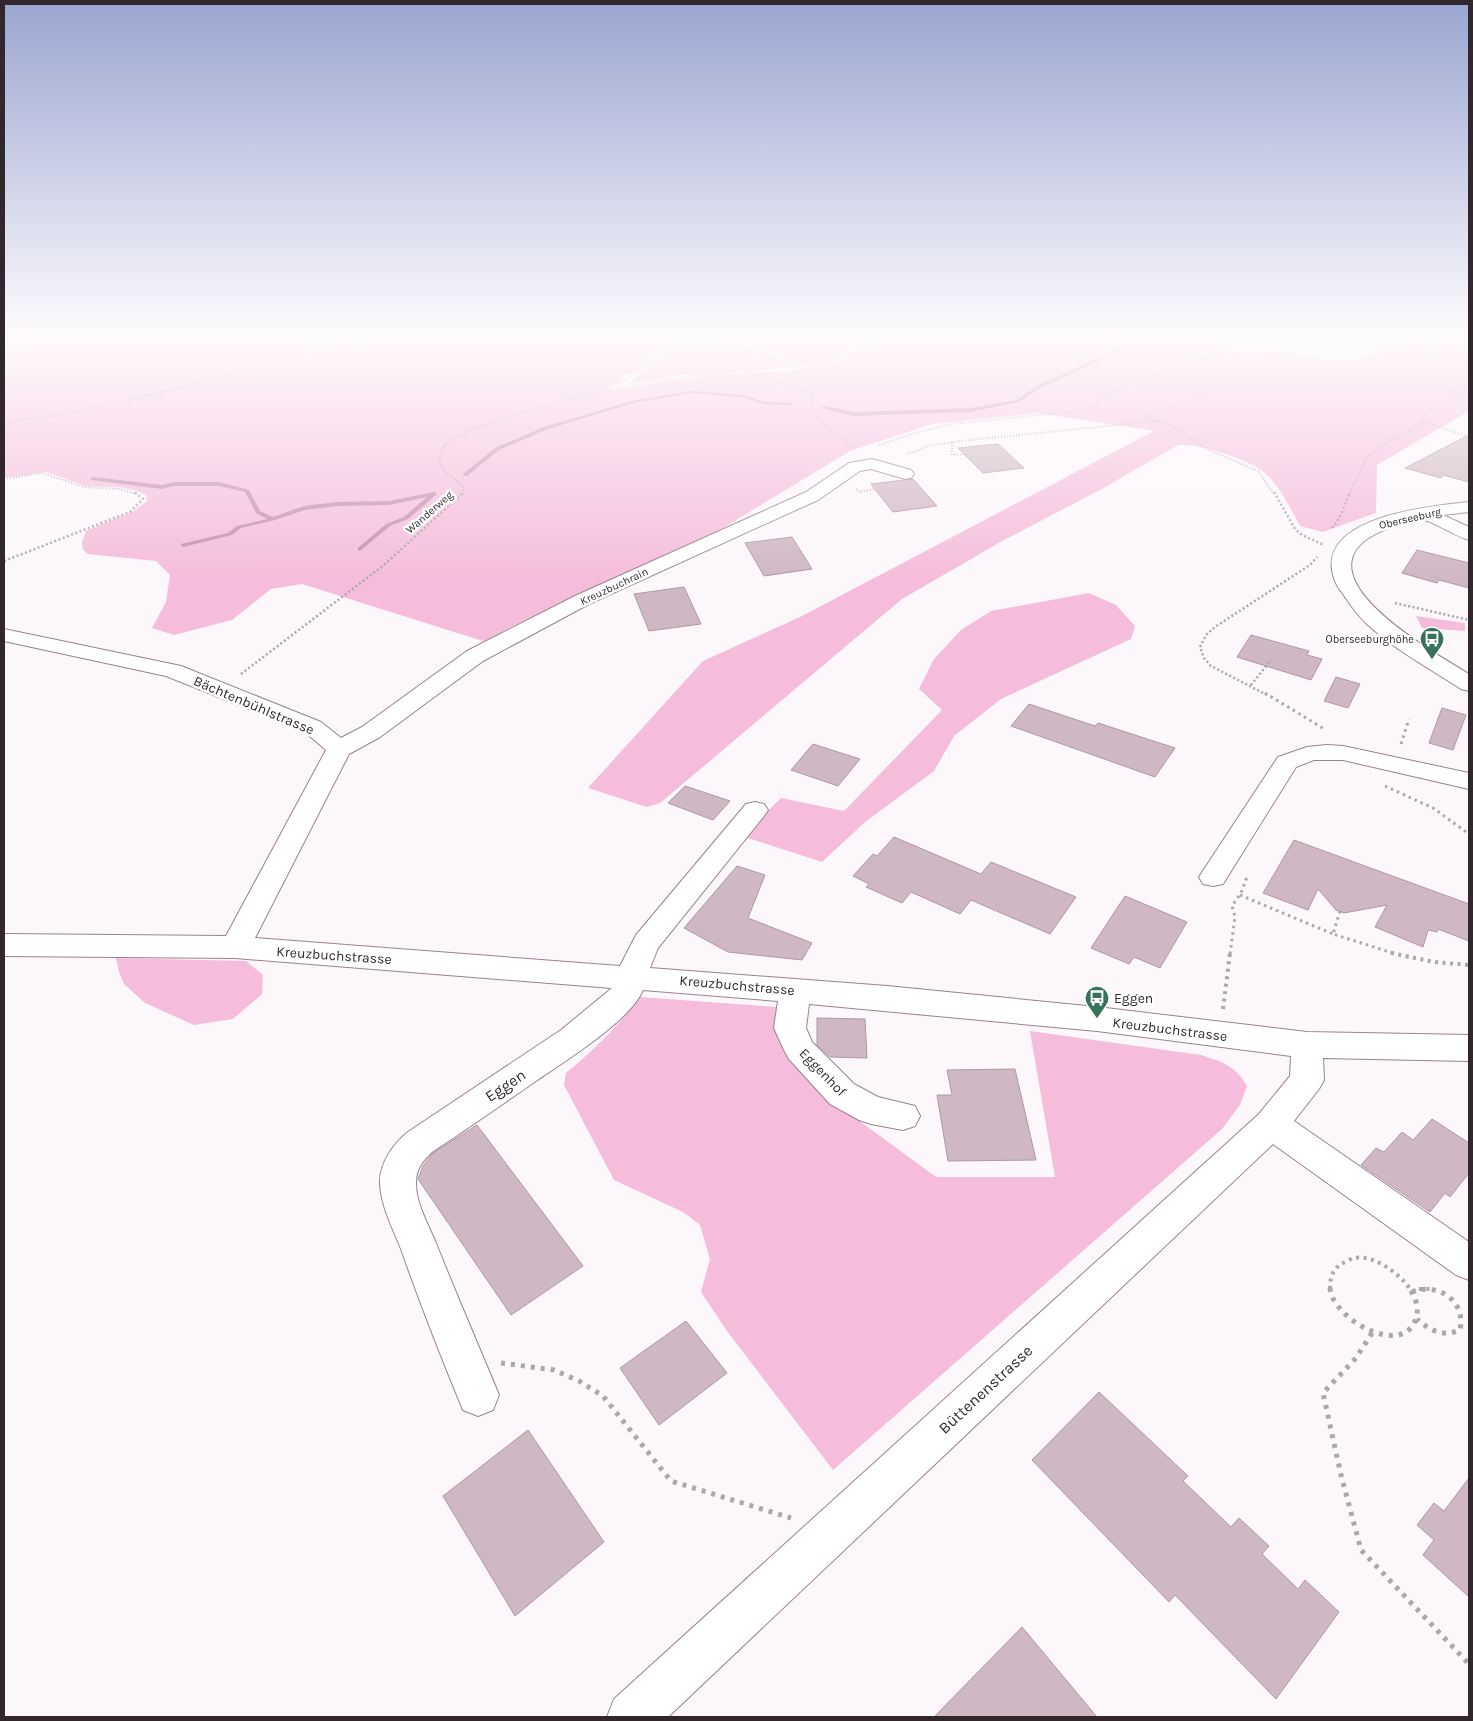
<svg xmlns="http://www.w3.org/2000/svg" width="1473" height="1721" font-family="Karla,sans-serif">
  <rect width="100%" height="100%" fill="#fcf7fa"/>
  <g fill="#f5bddb">
    <path d="M 4,337 L 667,337 L 650,360 L 638,373 L 625,374 L 621,377 L 626,380 L 605,389 L 611,390 L 711,375 L 784,371 L 826,365 L 845,358 L 875,337 L 1227,337 L 1223,343 L 1238,351 L 1262,350 L 1344,363 L 1378,352 L 1388,337 L 1469,337 L 1469,411 L 1377,465 L 1376,513 L 1323,532 L 1300,526 C 1290,508 1281,488 1266,474 C 1251,460 1198,443 1178,445 L 1100,490 L 1004,540 L 902,599 L 660,803 L 647,807 L 588,788 L 703,661 L 800,617 L 1154,431 L 1037,413 L 932,424 L 850,451 L 723,528 L 509,628 L 486,642 L 302,584 L 271,589 L 232,620 L 174,635 L 152,628 L 166,602 L 170,575 L 156,561 L 88,554 L 83,550 L 82,543 L 86,531 L 134,511 L 147,501 L 146,495 L 137,491 L 119,487 L 85,486 L 46,472 L 4,478 Z"/>
    <path d="M 673,337 C 685,337 695,342 707,344 C 724,348 782,348 788,366 L 766,369 L 680,375 L 629,384 L 651,367 Z"/>
    <path d="M 691,337 L 869,337 C 850,350 824,371 799,364 C 786,360 776,352 763,350 C 738,345 714,347 691,337 Z"/>
    <polygon points="1089,593 1116,605 1135,626 1131,639 1001,699 954,736 934,771 865,822 822,862 742,836 781,798 844,811 942,710 919,689 934,659 961,630 991,611"/>
    <polygon points="1416,616 1465,623 1465,631 1422,628"/>
    <polygon points="116,958 246,961 263,975 262,994 233,1019 194,1025 145,1003 124,984 119,972"/>
    <path d="M 640,997 L 777,1007 L 839,1106 L 936,1177 L 1055,1177 L 1030,1031 L 1201,1055 C 1222,1062 1235,1065 1247,1086 L 1240,1105 L 1222,1129 L 833,1470 L 727,1331 L 701,1292 L 710,1259 L 700,1225 L 683,1212 L 614,1180 L 564,1085 L 566,1073 C 594,1050 618,1026 640,997 Z"/>
  </g>
  <g fill="none" stroke-linecap="round" stroke-linejoin="round">
    <g fill="#c690ae" fill-rule="evenodd">
      <polygon points="1130,337 1135,337 1111,356 1042,387 1019,402 970,412 854,416 821,408 824,406 854,412 970,408 1017,400 1038,385 1107,354"/>
      <polygon points="693,391 743,395 764,402 792,403 794,404 792,405 763,404 742,397 693,393 633,403 548,429 499,450 467,476 462,475 495,448 544,427 632,401"/>
      <polygon points="93,477 162,485 174,482 219,482 249,490 260,511 273,517 304,506 337,502 389,501 434,492 437,494 408,519 390,526 360,551 358,550 358,548 386,524 404,517 427,497 389,505 337,506 305,510 275,520 241,528 232,535 183,547 181,546 181,544 228,533 237,526 267,519 256,513 245,492 219,486 174,486 162,489 91,480 90,479"/>
    </g>
  </g>
  <g fill="#d0b7c4" stroke="#af97a3">
    <polygon points="1469,435 1469,482 1443,475 1441,478 1405,468"/>
    <polygon points="998,444 1024,468 983,473 958,448"/>
    <polygon points="913,479 937,506 893,512 871,484"/>
    <polygon points="792,537 812,569 764,576 745,543"/>
    <polygon points="1417,550 1469,563 1469,588 1439,580 1437,583 1402,573"/>
    <polygon points="684,587 701,624 649,631 634,594"/>
    <polygon points="1251,635 1309,651 1307,655 1322,659 1311,680 1237,657"/>
    <polygon points="1336,677 1360,684 1348,708 1324,701"/>
    <polygon points="1029,704 1095,726 1098,723 1175,748 1155,777 1011,726"/>
    <polygon points="1442,708 1466,715 1453,750 1429,743"/>
    <polygon points="813,744 860,759 838,786 791,770"/>
    <polygon points="685,786 730,801 713,820 668,803"/>
    <polygon points="894,837 981,874 991,862 1076,897 1050,934 971,900 960,914 911,892 902,903 866,887 869,884 853,876 873,854 877,856"/>
    <polygon points="1294,840 1469,904 1469,941 1438,929 1437,932 1428,930 1423,947 1375,927 1387,905 1344,913 1336,910 1318,889 1308,910 1263,893"/>
    <polygon points="737,866 765,875 748,918 812,943 802,960 728,952 684,928"/>
    <polygon points="1125,896 1187,922 1160,968 1134,957 1129,964 1091,948"/>
    <polygon points="817,1018 865,1019 867,1058 830,1057 817,1045"/>
    <polygon points="1015,1069 1036,1160 948,1161 937,1095 952,1095 947,1070"/>
    <polygon points="1432,1119 1469,1143 1469,1173 1450,1197 1445,1193 1430,1212 1361,1165 1376,1148 1384,1152 1402,1132 1413,1140"/>
    <polygon points="477,1125 583,1266 511,1315 418,1179 423,1166 433,1153"/>
    <polygon points="686,1321 727,1373 659,1425 620,1368"/>
    <polygon points="1099,1392 1188,1476 1183,1481 1231,1527 1239,1518 1269,1546 1262,1554 1298,1589 1305,1580 1339,1612 1276,1699 1175,1595 1169,1602 1032,1460"/>
    <polygon points="528,1430 604,1542 515,1616 443,1496"/>
    <polygon points="1469,1478 1469,1597 1423,1555 1434,1540 1417,1525 1434,1503 1444,1511"/>
    <polygon points="1022,1627 1097,1717 934,1717"/>
  </g>
  <g fill="none" stroke-linecap="round" stroke-linejoin="round">
    <defs>
      <g id="minor">
        <path d="M 872,459 L 911,470 L 914,474 L 911,478 L 905,479 L 871,469 L 860,471 L 818,500 L 589,604 L 483,661 L 380,737 L 349,754 L 255,938 L 620,966 L 636,935 L 746,804 L 755,802 L 764,804 L 768,810 L 764,816 L 658,948 L 650,968 L 887,986 L 1097,1007 L 1307,1032 L 1469,1035 L 1469,1061 L 1323,1058 L 1324,1080 L 1319,1089 L 1294,1121 L 1469,1242 L 1469,1280 L 1456,1275 L 1273,1144 L 668,1717 L 607,1717 L 614,1699 L 1259,1114 L 1290,1076 L 1291,1056 L 1097,1031 L 809,1004 L 806,1028 L 812,1042 L 854,1084 L 878,1097 L 915,1106 L 920,1116 L 915,1126 L 903,1130 L 871,1124 L 859,1120 L 830,1104 L 789,1059 L 784,1050 L 774,1028 L 778,1001 L 643,990 C 630,1021 565,1061 536,1081 C 501,1105 467,1129 432,1152 C 423,1161 417,1167 416,1181 C 415,1202 428,1224 436,1243 C 456,1294 478,1344 499,1395 L 493,1410 L 478,1416 L 463,1410 C 441,1357 420,1303 401,1249 C 393,1229 381,1206 380,1184 C 379,1164 393,1144 408,1132 L 561,1030 L 612,988 L 235,958 L 4,956 L 4,934 L 226,936 L 326,750 L 305,732 L 166,676 L 4,641 L 4,629 L 181,666 L 321,722 L 341,738 L 362,727 L 467,651 L 575,596 L 806,492 L 849,463 Z"/>
        <path d="M 1469,502 L 1469,512 L 1443,515 L 1469,527 L 1469,540 C 1454,536 1432,520 1420,519 C 1409,518 1377,532 1367,539 C 1306,583 1439,655 1469,674 L 1469,691 L 1461,689 C 1429,668 1395,650 1367,624 C 1358,616 1352,607 1345,597 C 1342,592 1337,587 1335,581 C 1310,517 1430,506 1469,502 Z"/>
        <polygon points="1327,745 1343,746 1469,773 1469,789 1343,760 1314,760 1296,767 1223,884 1213,886 1203,884 1199,877 1278,757 1307,747"/>
      </g>
    </defs>
    <use href="#minor" stroke="#9a828f" stroke-width="2"/>
    <g stroke="#ada6aa" stroke-width="2" stroke-dasharray="1 2" stroke-linecap="butt">
      <path d="M 689,337 C 726,350 762,348 798,367"/>
      <path d="M 1427,337 C 1419,378 1430,376 1461,397"/>
      <polyline points="4,353 55,337"/>
      <polyline points="1469,354 1464,358 1464,362 1469,368"/>
      <polyline points="1215,356 1226,337"/>
      <polyline points="747,373 812,393 810,412 853,448"/>
      <polyline points="1469,380 1465,385 1462,397 1469,400"/>
      <polyline points="616,387 648,367 672,337"/>
      <polyline points="1156,421 1147,417 1158,410 1203,399"/>
      <polyline points="1421,421 1469,437"/>
      <path d="M 4,422 C 69,415 131,400 194,384 C 250,369 306,354 362,337"/>
      <polyline points="952,442 952,455 964,454"/>
      <polyline points="879,445 915,433 952,424 1076,411 1096,404 1122,387 1180,364 1222,355 1266,352 1289,353 1344,362 1363,361 1401,343 1405,337"/>
      <polyline points="907,453 915,452 928,446 961,441 1156,421 1165,422 1209,450 1258,471 1274,494"/>
      <polyline points="4,479 42,473 84,487 119,489 137,494"/>
      <polyline points="856,489 860,492 875,489"/>
      <polyline points="464,494 462,484 445,472 439,459 445,444 468,431 526,411 610,389 697,375 817,365 843,357 873,337"/>
      <polyline points="1349,494 1367,457 1389,440 1416,427 1434,405 1462,397"/>
    </g>
    <g stroke="#ada6aa" stroke-width="2.5" stroke-dasharray="2 2.5" stroke-linecap="butt">
      <polyline points="1274,492 1295,529 1302,535 1324,545"/>
      <polyline points="1332,528 1340,517 1350,492"/>
      <polyline points="4,561 130,512 143,499 134,492"/>
      <polyline points="1395,603 1469,620"/>
      <polyline points="241,674 384,565 464,492"/>
      <polyline points="1251,685 1271,660"/>
      <polyline points="1267,695 1211,666 1204,658 1200,647 1206,635 1215,627 1310,565 1317,557"/>
    </g>
    <g stroke="#ada6aa" stroke-width="3" stroke-dasharray="2.5 4" stroke-linecap="butt">
      <polyline points="1265,693 1326,730"/>
      <polyline points="1401,744 1409,719"/>
      <polyline points="1385,786 1433,808 1469,834"/>
      <polyline points="1240,895 1333,934"/>
      <polyline points="1340,911 1333,934 1396,954"/>
      <polyline points="1230,954 1235,917 1232,906 1241,893 1247,877"/>
    </g>
    <g stroke="#ada6aa" stroke-width="4" stroke-dasharray="3 4.5" stroke-linecap="butt">
      <polyline points="1391,953 1434,962 1469,965"/>
      <polyline points="1223,1009 1230,953"/>
      <path d="M 1330,1289 C 1330,1278 1332,1269 1343,1263 C 1346,1262 1350,1259 1354,1258 C 1374,1254 1400,1274 1410,1289"/>
      <polyline points="1419,1289 1434,1289"/>
    </g>
    <g stroke="#ada6aa" stroke-width="5" stroke-dasharray="4 6" stroke-linecap="butt">
      <path d="M 1330,1288 C 1332,1318 1400,1357 1415,1321 C 1420,1309 1416,1298 1409,1288"/>
      <path d="M 1412,1292 C 1439,1282 1466,1301 1460,1330 C 1443,1337 1430,1331 1417,1319"/>
      <polyline points="1372,1333 1356,1358 1323,1393 1341,1475 1361,1550 1469,1664"/>
      <polyline points="501,1363 554,1370 579,1381 603,1396 671,1481 791,1518"/>
    </g>
    <use href="#minor" fill="#fff" fill-rule="evenodd"/>
  </g>
  <linearGradient id="sky" x2="0" y2="1"><stop stop-color="#9aa6d1"/><stop offset="0.58" stop-color="#fefbfd"/><stop offset="1" stop-color="#fefbfd" stop-opacity="0"/></linearGradient>
  <rect width="1473" height="578" fill="url(#sky)"/>
  <defs>
    <symbol id="bus-pin" viewBox="-11 -11 22 30"><path d="M0 17L-7.5 6A9.5 9.5 0 1 1 7.5 6Z" fill="#38725a" stroke="#fff"/><path d="M-5-6H5V4H4V6H2V4H-2V6H-4V4H-5ZM-3.5-4V0h7V-4ZM-3.5 1.2v1.5H-2V1.2ZM2 1.2v1.5H3.5V1.2Z" fill="#fff"/></symbol>
  </defs>
  <g fill-rule="evenodd">
    <use href="#bus-pin" x="1418" y="625" width="28" height="38"/>
    <use href="#bus-pin" x="1083" y="984" width="28" height="38"/>
  </g>
  <g text-anchor="middle" stroke-width="5" stroke-linejoin="round" paint-order="stroke">
    <g font-size="11" fill="#31272c" stroke="#fff">
      <text transform="translate(429 512) rotate(-41)" y="4">Wanderweg</text>
      <text transform="translate(1410 518) rotate(-13)" y="4">Oberseeburg</text>
      <text transform="translate(614 586) rotate(-25)" y="4">Kreuzbuchrain</text>
    </g>
    <g font-size="11" fill="#31272c" stroke="#fff" text-anchor="end">
      <text x="1414" y="643">Oberseeburghöhe</text>
    </g>
    <g font-size="14" fill="#31272c" stroke="#fff">
      <text transform="translate(254 705) rotate(23)" y="5">Bächtenbühlstrasse</text>
      <text transform="translate(334 955) rotate(4)" y="5">Kreuzbuchstrasse</text>
      <text transform="translate(737 985) rotate(5)" y="5">Kreuzbuchstrasse</text>
      <text transform="translate(1170 1029) rotate(7)" y="5">Kreuzbuchstrasse</text>
      <text transform="translate(823 1072) rotate(46)" y="5">Eggenhof</text>
    </g>
    <g font-size="14" fill="#31272c" stroke="#fff" text-anchor="start">
      <text x="1114" y="1003">Eggen</text>
    </g>
    <g font-size="16" fill="#31272c" stroke="#fff">
      <text transform="translate(505 1085) rotate(-34)" y="6">Eggen</text>
      <text transform="translate(985 1389) rotate(-43)" y="6">Büttenenstrasse</text>
    </g>
  </g>
  <rect width="1473" height="1721" fill="none" stroke="#31272c" stroke-width="10"/>
</svg>
